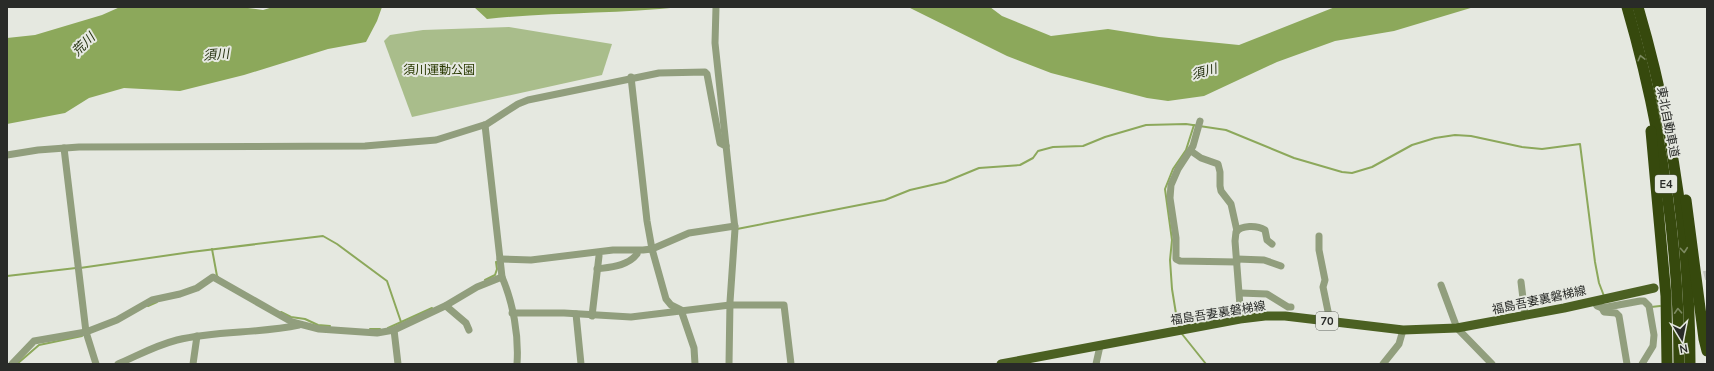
<svg xmlns="http://www.w3.org/2000/svg" width="1714" height="371" font-family="'Nunito Sans','Noto Sans JP',sans-serif">
  <rect width="100%" height="100%" fill="#e5e8e0"/>
  <polygon fill="#a9bd8b" points="509,27 612,44 602,75 412,117 384,41 390,35 423,30"/>
  <g fill="#8ca85b">
    <polygon points="120,7 240,7 263,10 273,7 382,7 377,21 366,42 328,49 244,75 180,91 124,88 89,98 65,113 7,124 7,38 35,35 102,15"/>
    <path d="M 474,7 L 681,7 C 617,14 552,12 487,19 Z"/>
    <polygon points="908,7 990,7 1002,16 1051,36 1108,29 1159,37 1239,45 1335,7 1474,7 1394,31 1335,41 1277,62 1204,96 1168,101 1147,98 1051,73 1007,56"/>
  </g>
  <g fill="none" stroke-linecap="round" stroke-linejoin="round">
    <g stroke="#8ca85b" stroke-width="2">
      <polyline points="737,229 885,200 910,190 945,182 979,168 1020,165 1033,158 1038,151 1053,147 1083,146 1105,137 1146,125 1186,124 1226,130 1294,158 1342,172 1352,173 1372,167 1412,145 1435,138 1455,135 1471,136 1522,147 1542,149 1580,144 1595,262 1599,283 1604,296"/>
      <polyline points="212,249 217,276 218,277"/>
      <polyline points="80,268 191,252 323,236 337,244 387,281 401,322"/>
      <polyline points="7,276 76,268"/>
      <polyline points="485,280 495,275 497,269 496,262 499,262"/>
      <polyline points="148,306 157,302"/>
      <polyline points="1651,307 1660,306"/>
      <polyline points="281,312 291,317 305,319 318,325 330,326"/>
      <polyline points="1178,326 1172,289 1170,260 1172,240 1165,189 1173,169 1186,150 1194,125"/>
      <polyline points="388,328 432,308"/>
      <polyline points="370,329 380,329"/>
      <polyline points="1182,334 1206,364"/>
      <polyline points="17,364 39,345 82,336"/>
    </g>
    <polyline stroke="#bfc2bb" stroke-width="9" stroke-dasharray="9 4.5" stroke-linecap="butt" points="1691,279 1707,275"/>
    <g stroke="#919e7d" stroke-width="7">
      <polyline points="716,7 715,43 735,229 730,302 729,364"/>
      <polyline points="631,77 647,221 652,249 666,299 671,305 681,310 694,348 695,364"/>
      <polyline points="1200,121 1193,146 1178,169 1171,185 1170,198 1176,238 1176,259 1180,261 1237,262"/>
      <path d="M 485,125 L 502,277 C 513,303 519,335 517,364"/>
      <polyline points="64,148 86,332 96,364"/>
      <polyline points="1191,151 1201,158 1218,164 1220,172 1220,186 1221,191 1231,204 1237,231"/>
      <polyline points="7,155 38,150 79,147 365,146 436,140 487,124 518,104 528,100 659,73 705,72 707,74 719,138 720,143 726,146"/>
      <polyline points="1319,236 1319,250 1325,280 1323,287 1330,321"/>
      <polyline points="500,259 531,260 613,250 643,250 652,249 689,233 735,226"/>
      <polyline points="1237,259 1264,260 1281,266"/>
      <path d="M 597,269 C 611,267 628,266 637,254"/>
      <polyline points="1521,282 1525,315"/>
      <polyline points="1441,285 1457,328 1492,364"/>
      <polyline points="1240,293 1267,294 1288,307 1291,307"/>
      <polyline points="1594,301 1597,306 1602,308 1640,301 1644,301 1649,306 1654,335 1653,346 1642,364"/>
      <polyline points="446,306 466,323 469,330"/>
      <polyline points="1602,308 1604,312 1616,313 1619,316 1627,364"/>
      <polyline points="512,313 564,313 631,317 730,305 784,305 791,364"/>
      <polyline points="576,314 581,364"/>
      <polyline points="592,316 599,256"/>
      <path d="M 1241,319 L 1235,241 L 1236,232 C 1241,225 1257,225 1265,230 L 1267,240 L 1272,244"/>
      <polyline points="394,330 398,364"/>
      <polyline points="12,364 34,341 86,332 117,320 152,300 180,294 197,288 213,277 292,322 319,329 377,333 394,330 445,306 477,287 502,277"/>
      <path d="M 118,364 C 139,355 154,346 177,340 C 217,330 258,334 299,325"/>
      <polyline points="193,364 197,336"/>
      <polyline points="1096,364 1100,346"/>
      <polyline points="1383,364 1399,344 1403,330"/>
    </g>
    <polyline stroke="#4b6022" stroke-width="9" points="1001,364 1240,319 1265,316 1285,316 1403,330 1457,328 1564,308 1654,288"/>
    <g stroke="#36490d" stroke-width="11">
      <path d="M 1627,7 C 1661,124 1679,242 1679,364"/>
      <path d="M 1638,7 C 1672,123 1690,243 1690,364"/>
      <polyline points="1651,131 1666,296 1667,364"/>
      <polyline points="1686,200 1704,339 1707,351"/>
    </g>
  </g>
  <defs><path id="oneway-chevron" d="M-2-3.5L2.5 0L-2 3.5" fill="none" stroke-width="1.6" stroke-linecap="round" stroke-linejoin="round"/></defs>
  <g stroke="#7c8961">
    <use href="#oneway-chevron" transform="translate(1641 58) rotate(-104)"/>
    <use href="#oneway-chevron" transform="translate(1684 250) rotate(85)"/>
    <use href="#oneway-chevron" transform="translate(1678 311) rotate(-93)"/>
  </g>
  <g text-anchor="middle" stroke-width="4" stroke-linejoin="round" paint-order="stroke">
    <g fill="#e5e8e0" stroke="#61645f" stroke-width="1">
      <rect x="1655" y="175" width="22" height="18" rx="3"/>
      <rect x="1316" y="312" width="22" height="18" rx="3"/>
    </g>
    <g font-size="11" font-weight="bold" fill="#292b28">
      <text x="1666" y="188">E4</text>
      <text x="1327" y="325">70</text>
    </g>
    <g font-size="12" fill="#293900" stroke="#e5e8e0">
      <text x="439" y="74">須川運動公園</text>
    </g>
    <g font-size="12" fill="#292b28" stroke="#e5e8e0">
      <text transform="translate(1668 122) rotate(79)" y="4">東北自動車道</text>
      <text transform="translate(1539 300) rotate(-12)" y="4">福島吾妻裏磐梯線</text>
      <text transform="translate(1218 313) rotate(-9)" y="4">福島吾妻裏磐梯線</text>
    </g>
    <g font-size="13" font-style="italic" fill="#253110" stroke="#e5e8e0">
      <text transform="translate(83 44) rotate(-45)" y="5">荒川</text>
      <text transform="translate(216 54) rotate(-5)" y="5">須川</text>
      <text transform="translate(1204 71) rotate(-15)" y="5">須川</text>
    </g>
  </g>
  <rect width="1714" height="371" fill="none" stroke="#292b28" stroke-width="16"/>
  <g transform="translate(1682 339) rotate(170)" stroke="#e5e8e0" stroke-width="3" paint-order="stroke">
  <path d="M0-3L7 15L0 10L-7 15Z" fill="#292b28"/>
  <text y="-6" font-size="11" font-weight="bold" text-anchor="middle" fill="#292b28">N</text>
  </g>
</svg>
